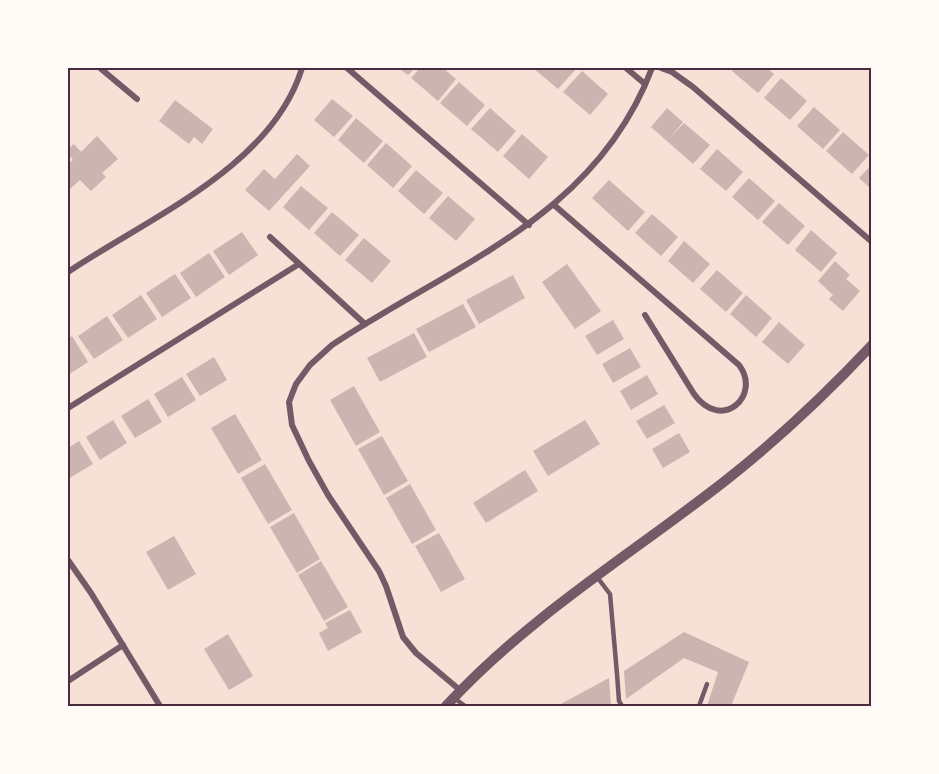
<svg xmlns="http://www.w3.org/2000/svg" width="939" height="774" font-family="Poppins,sans-serif">
  <rect width="100%" height="100%" fill="#f7e1d7"/>
  <g fill="#ccb4b1">
    <polygon points="398,68 415,68 408,75"/>
    <polygon points="420,68 443,68 456,79 438,101 411,78"/>
    <polygon points="533,68 577,68 558,89"/>
    <polygon points="734,68 767,68 774,74 758,93 732,71"/>
    <polygon points="582,71 608,94 590,115 563,92"/>
    <polygon points="781,78 807,101 790,120 764,98"/>
    <polygon points="459,82 485,105 467,126 440,103"/>
    <polygon points="332,99 353,116 334,137 314,120"/>
    <polygon points="175,100 213,129 202,144 194,137 189,144 159,121"/>
    <polygon points="814,107 840,130 823,149 797,126"/>
    <polygon points="490,108 516,131 498,152 471,129"/>
    <polygon points="667,108 683,122 670,138 684,123 710,145 693,164 651,127"/>
    <polygon points="356,118 383,141 364,163 338,140"/>
    <polygon points="843,132 869,155 852,174 826,151"/>
    <polygon points="522,134 548,157 529,179 503,156"/>
    <polygon points="97,136 118,159 102,173 106,177 91,191 80,180 69,190 68,188 68,164 73,160 68,154 68,149 74,144 81,152"/>
    <polygon points="386,143 412,166 393,188 367,165"/>
    <polygon points="717,149 743,172 726,191 700,169"/>
    <polygon points="297,154 310,166 269,211 245,190 264,169 275,179"/>
    <polygon points="872,164 872,190 859,178"/>
    <polygon points="416,170 443,193 424,214 398,191"/>
    <polygon points="749,178 775,201 758,220 732,197"/>
    <polygon points="609,180 645,212 628,231 592,198"/>
    <polygon points="301,186 328,208 309,230 283,207"/>
    <polygon points="448,196 475,219 456,241 429,218"/>
    <polygon points="779,203 805,226 788,245 762,222"/>
    <polygon points="332,212 359,235 340,256 314,233"/>
    <polygon points="652,214 678,237 661,256 635,233"/>
    <polygon points="811,230 837,253 821,272 795,250"/>
    <polygon points="242,232 258,255 229,275 213,251"/>
    <polygon points="364,238 391,261 372,283 345,260"/>
    <polygon points="684,241 710,264 693,283 668,261"/>
    <polygon points="209,253 225,277 196,297 180,273"/>
    <polygon points="835,261 850,275 846,279 860,291 843,311 829,299 833,295 818,281"/>
    <polygon points="567,264 601,311 575,329 542,282"/>
    <polygon points="717,270 743,293 726,312 700,289"/>
    <polygon points="175,274 191,298 162,317 146,293"/>
    <polygon points="513,275 525,298 479,324 466,300"/>
    <polygon points="141,295 157,319 128,338 112,315"/>
    <polygon points="746,295 772,318 756,337 730,314"/>
    <polygon points="463,304 476,327 429,352 416,329"/>
    <polygon points="107,316 123,340 94,359 78,336"/>
    <polygon points="613,320 624,339 597,355 585,336"/>
    <polygon points="779,322 805,345 788,364 762,342"/>
    <polygon points="414,333 427,357 380,382 367,358"/>
    <polygon points="72,336 88,362 68,375 68,339"/>
    <polygon points="630,348 641,367 613,383 602,364"/>
    <polygon points="214,357 227,380 200,396 186,374"/>
    <polygon points="647,375 658,394 631,410 620,391"/>
    <polygon points="182,377 196,400 168,417 154,394"/>
    <polygon points="354,386 380,432 356,446 330,400"/>
    <polygon points="148,399 162,422 135,438 121,416"/>
    <polygon points="664,405 675,423 647,439 636,421"/>
    <polygon points="235,414 262,460 238,474 211,428"/>
    <polygon points="113,420 127,443 100,460 86,437"/>
    <polygon points="585,420 600,444 548,476 533,451"/>
    <polygon points="679,433 690,452 663,468 652,449"/>
    <polygon points="382,436 408,481 384,495 358,449"/>
    <polygon points="79,441 93,464 68,479 68,448"/>
    <polygon points="265,464 292,510 268,524 241,478"/>
    <polygon points="525,470 538,491 486,523 473,503"/>
    <polygon points="410,484 436,530 412,544 386,498"/>
    <polygon points="294,513 320,559 297,573 270,527"/>
    <polygon points="439,533 465,579 441,592 415,546"/>
    <polygon points="174,536 196,574 168,590 146,552"/>
    <polygon points="321,561 348,607 324,621 298,575"/>
    <polygon points="350,610 362,632 328,651 319,633 328,628 325,623"/>
    <polygon points="684,632 749,662 731,706 707,706 718,672 684,658 626,699 624,671"/>
    <polygon points="228,634 253,676 229,690 204,649"/>
    <polygon points="609,678 611,706 557,706"/>
  </g>
  <g fill="none" stroke-linecap="round" stroke-linejoin="round">
    <g stroke="#755966" stroke-width="4.5">
      <polyline points="597,577 610,594 617,674 619,701 622,706"/>
      <polyline points="454,698 465,706"/>
      <polyline points="699,706 707,684"/>
    </g>
    <g stroke="#755966" stroke-width="6">
      <polyline points="100,68 137,99"/>
      <polyline points="347,68 529,225"/>
      <polyline points="626,68 645,84"/>
      <polyline points="661,68 672,72 693,87 872,242"/>
      <path d="M 554,205 L 739,365 C 762,395 722,433 694,394 L 645,315"/>
      <polyline points="270,237 365,324"/>
      <path d="M 68,272 C 148,218 272,167 302,68"/>
      <polyline points="68,408 299,264"/>
      <polyline points="68,560 91,593 160,706"/>
      <polyline points="68,681 123,645"/>
      <path d="M 461,691 L 416,653 L 403,637 L 386,586 L 379,571 L 328,495 L 309,461 L 292,425 L 289,402 L 296,384 L 310,365 L 332,345 C 454,264 596,217 652,68"/>
    </g>
    <path stroke="#755966" stroke-width="10" d="M 446,706 C 529,616 629,556 725,481 C 777,440 826,394 872,345"/>
  </g>
  <rect width="939" height="774" fill="none" stroke="#fffaf5" stroke-width="138"/>
  <rect x="69" y="69" width="801" height="636" fill="none" stroke="#4a2c40" stroke-width="2"/>
</svg>
